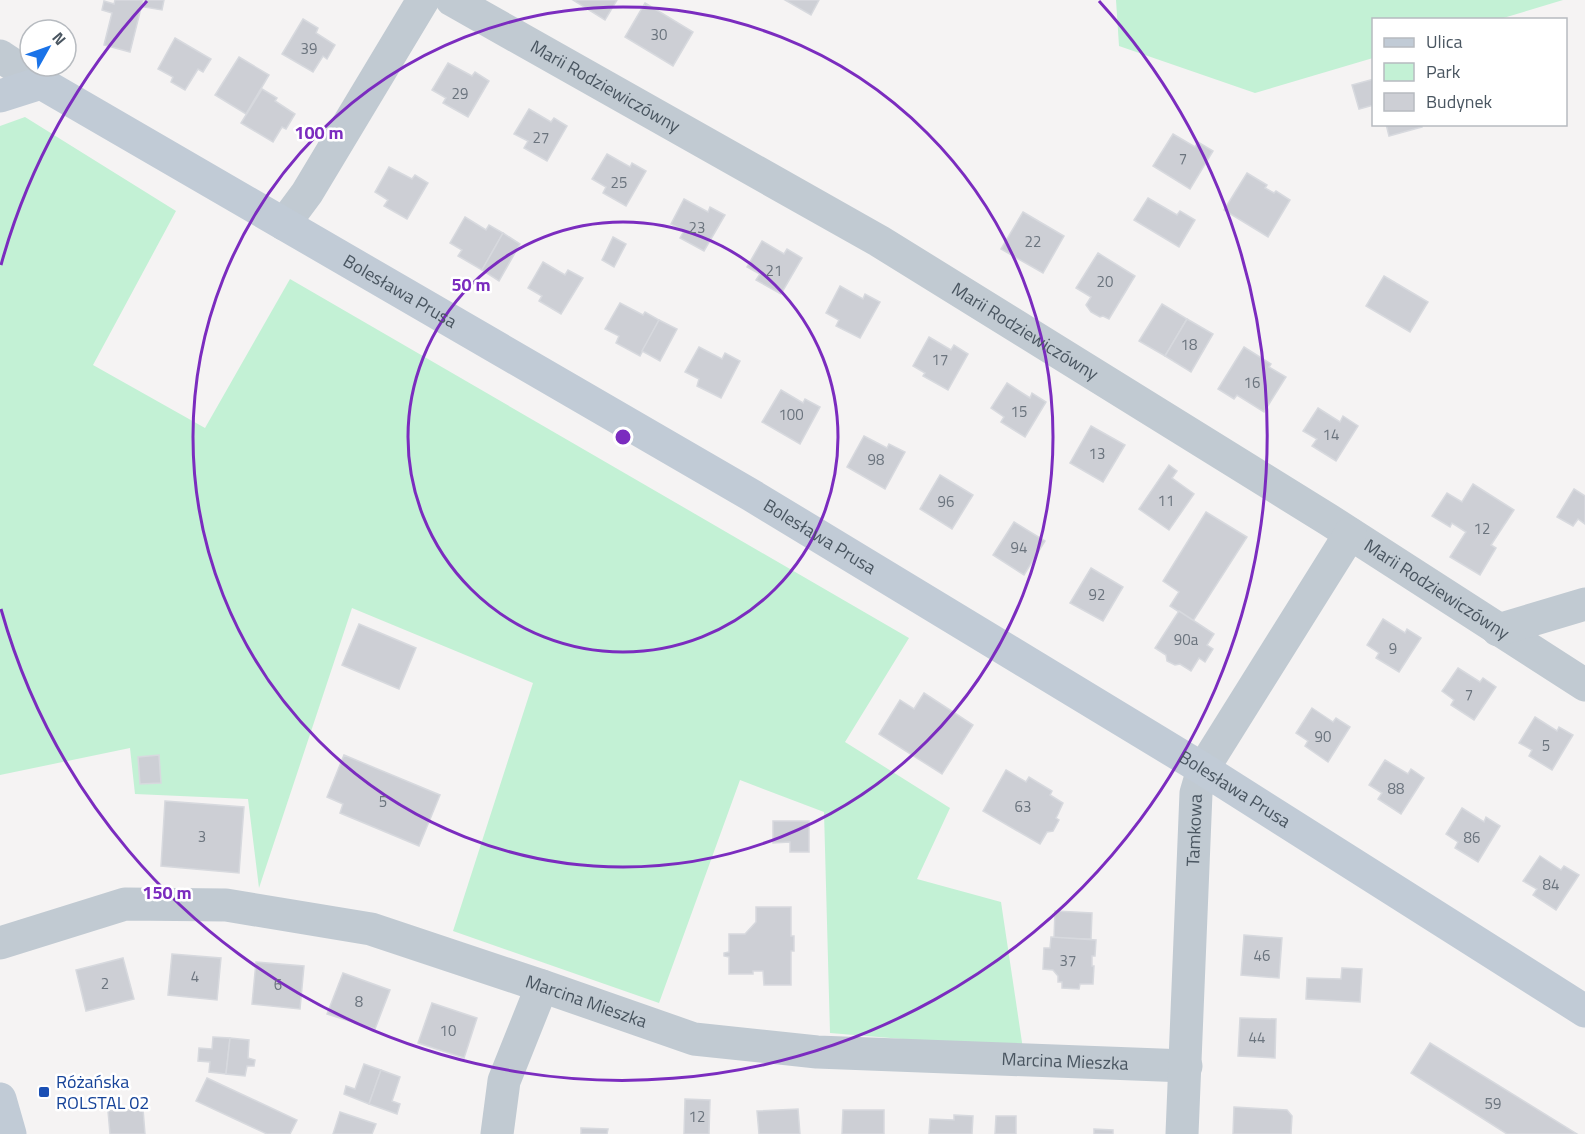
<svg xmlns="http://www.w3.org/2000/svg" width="1585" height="1134" font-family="'Titillium Web',sans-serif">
  <rect width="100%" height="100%" fill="#f5f3f3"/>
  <g fill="#c3f1d5">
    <polygon points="1116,0 1563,0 1500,19 1374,20 1373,58 1255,93 1119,46"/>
    <polygon points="25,117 176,211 93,365 205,428 290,279 909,638 845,742 950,808 917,879 1001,902 1023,1049 830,1033 824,812 740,780 659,1003 453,931 533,683 352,608 259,888 248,799 135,794 130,748 0,775 0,126"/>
  </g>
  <g fill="#cdcfd5" stroke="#d7d9de" stroke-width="1.5">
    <polygon points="115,0 143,0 130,52 104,45 112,13 102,10 104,1 114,4"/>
    <polygon points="145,0 164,0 162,10 144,7"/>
    <polygon points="573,0 617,0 605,20"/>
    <polygon points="785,0 819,0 811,15"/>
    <polygon points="645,3 693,32 673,66 625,37"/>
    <polygon points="303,19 318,28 316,33 335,45 327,59 323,56 313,72 282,54"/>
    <polygon points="175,38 211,59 203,72 198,69 185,90 171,82 173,77 158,69"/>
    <polygon points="239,57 269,75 246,114 215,95"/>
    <polygon points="448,63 472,76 475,72 489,81 468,117 443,103 446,98 432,90"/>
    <polygon points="1374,79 1374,105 1359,109 1352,85"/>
    <polygon points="262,89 277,98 275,101 295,114 286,129 282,127 273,142 241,123"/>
    <polygon points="529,109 551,122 554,118 567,126 547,161 524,148 528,141 514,134"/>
    <polygon points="1386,124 1421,124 1422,127 1389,136"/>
    <polygon points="1173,134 1195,147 1198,142 1213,151 1190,189 1153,166"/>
    <polygon points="607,154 630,167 632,163 646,171 626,206 603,193 606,187 592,179"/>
    <polygon points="389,167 412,179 415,175 428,183 407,219 384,206 388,200 375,192"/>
    <polygon points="1247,173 1267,185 1265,188 1274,193 1276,191 1290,200 1268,237 1224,210"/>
    <polygon points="1148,198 1177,215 1180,211 1195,220 1179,247 1134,220"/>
    <polygon points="684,199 708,212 710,207 725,215 704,251 680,238 684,231 671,224"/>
    <polygon points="1023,212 1064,236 1043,273 1001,249"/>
    <polygon points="465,217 486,230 489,225 503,233 482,270 458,256 462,250 450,243"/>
    <polygon points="503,233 520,244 499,281 482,270"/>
    <polygon points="613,237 626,244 614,267 602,260"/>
    <polygon points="762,241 784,254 787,249 802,258 781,294 756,280 760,274 747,267"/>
    <polygon points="1098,253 1135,276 1109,319 1103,316 1100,317 1091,312 1086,305 1091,297 1076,288"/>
    <polygon points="543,262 565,275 568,270 583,278 561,314 539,301 542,296 528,288"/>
    <polygon points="1384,276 1428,302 1410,332 1366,306"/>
    <polygon points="840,286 863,299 865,294 880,302 860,338 836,326 839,320 826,313"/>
    <polygon points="620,303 643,315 645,312 659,320 640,356 616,343 619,336 605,329"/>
    <polygon points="1162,304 1187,319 1165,356 1139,341"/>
    <polygon points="1187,319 1213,334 1191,372 1165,356"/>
    <polygon points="659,320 677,329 660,361 642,351"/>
    <polygon points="929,337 951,350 954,345 968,354 948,390 923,376 925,373 913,366"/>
    <polygon points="699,347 722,359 725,353 740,361 721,398 697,386 699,379 685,372"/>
    <polygon points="1244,347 1271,364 1269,367 1286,377 1264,412 1237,395 1234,399 1218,389"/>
    <polygon points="1007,383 1030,398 1032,393 1046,402 1025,437 1001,422 1004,417 991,408"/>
    <polygon points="781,390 803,403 805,399 820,407 800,444 762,422"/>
    <polygon points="1318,408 1340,422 1343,416 1358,426 1336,461 1312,446 1317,439 1303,431"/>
    <polygon points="1091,426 1125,445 1103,482 1070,463"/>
    <polygon points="864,436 887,448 889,444 905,452 885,489 847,467"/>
    <polygon points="1169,465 1177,471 1172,478 1194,494 1169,530 1139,509"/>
    <polygon points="940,475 973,495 952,529 920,509"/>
    <polygon points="1473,484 1514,510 1491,545 1496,548 1480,575 1450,557 1466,532 1452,523 1450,527 1432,516 1447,493 1462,502"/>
    <polygon points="1574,489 1585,496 1585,524 1578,519 1573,526 1557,517"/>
    <polygon points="1206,512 1247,537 1193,621 1170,606 1179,592 1163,581"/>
    <polygon points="1014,522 1045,541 1024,575 993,555"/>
    <polygon points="1091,568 1123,587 1103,621 1070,603"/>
    <polygon points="1179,611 1214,634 1207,645 1213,649 1205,662 1199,658 1191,671 1180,664 1175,665 1167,661 1166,655 1155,648"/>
    <polygon points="1383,619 1405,633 1407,629 1421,638 1399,672 1376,658 1379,653 1367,645"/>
    <polygon points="359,624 416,648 399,689 342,665"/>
    <polygon points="1458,668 1480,682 1483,678 1496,687 1474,720 1451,705 1454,700 1442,691"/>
    <polygon points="924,693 973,725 942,774 879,734 900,700 914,709"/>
    <polygon points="1312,708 1333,722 1336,718 1350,727 1328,762 1305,746 1308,741 1296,733"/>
    <polygon points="1535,717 1557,731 1559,727 1573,735 1552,770 1529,756 1532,750 1519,743"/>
    <polygon points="159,755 161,783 140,784 138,757"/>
    <polygon points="344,755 440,795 419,846 340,813 343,804 327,797"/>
    <polygon points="1385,760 1408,774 1411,769 1424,778 1401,814 1378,799 1382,793 1369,785"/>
    <polygon points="1006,770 1026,782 1029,777 1052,791 1050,795 1063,803 1058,814 1056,818 1059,820 1053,831 1047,832 1040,844 983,811"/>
    <polygon points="165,801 244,807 239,873 161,866"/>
    <polygon points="1462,808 1484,822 1486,817 1500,826 1478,862 1455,848 1458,842 1446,834"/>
    <polygon points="773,821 809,821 809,852 790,852 790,842 773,843"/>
    <polygon points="1540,856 1561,870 1564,866 1579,875 1556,910 1533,895 1537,889 1523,881"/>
    <polygon points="756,907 791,907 791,936 794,936 794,951 791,951 791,985 764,985 763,971 753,971 753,974 729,974 729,957 724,956 724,953 729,952 729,934 745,934 756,922"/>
    <polygon points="1055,911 1092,913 1091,939 1054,938"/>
    <polygon points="1244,935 1282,938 1279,978 1241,975"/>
    <polygon points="1051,937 1096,940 1095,956 1092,956 1092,966 1094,966 1093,984 1080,984 1079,989 1062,988 1062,982 1058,982 1058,976 1053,970 1043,969 1044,948 1050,948"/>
    <polygon points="172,954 221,958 217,1000 168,995"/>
    <polygon points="123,958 134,999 86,1011 76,970"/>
    <polygon points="256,962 304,966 300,1009 252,1004"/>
    <polygon points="1342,968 1362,969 1360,1002 1306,999 1307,978 1341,979"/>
    <polygon points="343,973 390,990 375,1029 327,1014"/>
    <polygon points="432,1003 477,1018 464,1058 418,1043"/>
    <polygon points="1240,1018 1276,1019 1275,1058 1238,1056"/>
    <polygon points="213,1037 230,1038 226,1074 209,1072 210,1062 198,1061 199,1048 212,1049"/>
    <polygon points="230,1038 249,1040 248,1058 255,1060 254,1066 247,1066 245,1076 226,1074"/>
    <polygon points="1430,1043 1577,1134 1507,1134 1411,1073"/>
    <polygon points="364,1064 381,1070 369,1104 344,1094 346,1086 355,1089"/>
    <polygon points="381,1070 400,1077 392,1101 400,1104 397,1114 369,1104"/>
    <polygon points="207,1078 297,1120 290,1134 267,1134 196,1101"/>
    <polygon points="685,1099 710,1100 709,1134 684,1134"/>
    <polygon points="1234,1107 1287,1110 1292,1116 1291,1134 1233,1134"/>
    <polygon points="143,1109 145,1134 110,1134 108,1111"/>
    <polygon points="798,1109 800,1134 759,1134 757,1111"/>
    <polygon points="843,1110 884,1110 884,1134 842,1134"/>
    <polygon points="340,1112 376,1124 372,1134 333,1134"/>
    <polygon points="954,1115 973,1116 972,1134 929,1134 930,1119 954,1120"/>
    <polygon points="996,1116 1016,1116 1016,1134 995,1134"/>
    <polygon points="581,1128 608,1129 607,1134 581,1134"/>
    <polygon points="1094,1129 1113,1130 1113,1134 1094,1134"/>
  </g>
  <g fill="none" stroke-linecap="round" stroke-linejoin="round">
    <g stroke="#c1cad2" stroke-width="33">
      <path id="s1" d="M 452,0 L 879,241 L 1329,520 L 1585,685"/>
      <polyline points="0,56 41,83"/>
      <polyline points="284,224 307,193 423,0"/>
      <polyline points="1498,630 1585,604"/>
      <path id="s2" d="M 0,943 L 125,904 L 226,905 L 371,929 L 542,986 L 694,1039 L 817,1052 L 1186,1066"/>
      <polyline points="497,1134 504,1081 542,986"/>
      <path id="s3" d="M 1182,1134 L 1196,793 L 1203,769 L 1350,534"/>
    </g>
    <g stroke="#c1cbd6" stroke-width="33">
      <path id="s4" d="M 0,96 L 41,83 L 751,495 L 1203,769 L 1585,1011"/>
      <polyline points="0,1099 10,1134"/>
    </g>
  </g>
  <g fill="none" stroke="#7b2cbf" stroke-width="3">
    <circle cx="623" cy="437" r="215"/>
    <circle cx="623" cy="437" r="430"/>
    <path d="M1 265A645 645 0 0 1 147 1M1099 1A645 645 0 1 1 1 609"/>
  </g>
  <rect fill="#1a4fb4" stroke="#fff" stroke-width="2" x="38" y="1086" width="12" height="12" rx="3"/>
  <g text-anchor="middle" stroke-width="5" stroke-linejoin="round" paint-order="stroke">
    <g font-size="15" fill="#6b747e">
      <text x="659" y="40">30</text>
      <text x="309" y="54">39</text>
      <text x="460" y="99">29</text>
      <text x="541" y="143">27</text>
      <text x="1183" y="164">7</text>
      <text x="619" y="188">25</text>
      <text x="697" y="233">23</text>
      <text x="1033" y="247">22</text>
      <text x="774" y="276">21</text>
      <text x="1105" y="287">20</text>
      <text x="1189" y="350">18</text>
      <text x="940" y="365">17</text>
      <text x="1252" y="388">16</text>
      <text x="1019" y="417">15</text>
      <text x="791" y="420">100</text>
      <text x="1331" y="440">14</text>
      <text x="1097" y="459">13</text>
      <text x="876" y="465">98</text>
      <text x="1166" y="506">11</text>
      <text x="946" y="507">96</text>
      <text x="1482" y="534">12</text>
      <text x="1019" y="553">94</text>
      <text x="1097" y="600">92</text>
      <text x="1186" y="645">90a</text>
      <text x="1393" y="654">9</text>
      <text x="1469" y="700">7</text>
      <text x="1323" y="742">90</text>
      <text x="1546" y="751">5</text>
      <text x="1396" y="794">88</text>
      <text x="383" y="807">5</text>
      <text x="1023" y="812">63</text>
      <text x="202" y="842">3</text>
      <text x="1472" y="843">86</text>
      <text x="1551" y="890">84</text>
      <text x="1262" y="961">46</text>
      <text x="1068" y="966">37</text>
      <text x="195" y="982">4</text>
      <text x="105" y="989">2</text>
      <text x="278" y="990">6</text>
      <text x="359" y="1007">8</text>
      <text x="448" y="1036">10</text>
      <text x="1257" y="1043">44</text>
      <text x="1493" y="1109">59</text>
      <text x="697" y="1122">12</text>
    </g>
    <g font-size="18" fill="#4a5661" stroke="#fff">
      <text dy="6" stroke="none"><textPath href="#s1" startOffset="176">Marii Rodziewiczówny</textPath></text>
      <text dy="6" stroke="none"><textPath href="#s4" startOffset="458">Bolesława Prusa</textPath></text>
      <text dy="6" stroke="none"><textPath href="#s1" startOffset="662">Marii Rodziewiczówny</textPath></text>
      <text dy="6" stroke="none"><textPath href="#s4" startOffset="944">Bolesława Prusa</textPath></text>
      <text dy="6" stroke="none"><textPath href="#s1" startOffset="1148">Marii Rodziewiczówny</textPath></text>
      <text dy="6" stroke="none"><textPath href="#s4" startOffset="1430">Bolesława Prusa</textPath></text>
      <text dy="6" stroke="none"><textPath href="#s3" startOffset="304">Tamkowa</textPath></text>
      <text dy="6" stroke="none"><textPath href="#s2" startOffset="606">Marcina Mieszka</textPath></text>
      <text dy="6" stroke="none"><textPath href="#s2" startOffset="1092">Marcina Mieszka</textPath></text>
    </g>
    <g font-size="18" fill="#164399" stroke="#fff" text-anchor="start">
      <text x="56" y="1088">Różańska<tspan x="56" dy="21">ROLSTAL 02</tspan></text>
    </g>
  </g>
  <circle cx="623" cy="437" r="9" fill="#7b2cbf" stroke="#fff" stroke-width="3"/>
  <g font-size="18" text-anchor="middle" font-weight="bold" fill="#7b2cbf" stroke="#fff" stroke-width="5" stroke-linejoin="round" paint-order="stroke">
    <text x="319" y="139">100 m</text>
    <text x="471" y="291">50 m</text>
    <text x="167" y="899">150 m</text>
  </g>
  <rect x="1372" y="18" width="195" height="108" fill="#ffffff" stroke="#b7bbc0" stroke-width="1.5"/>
  <rect x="1384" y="38" width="30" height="9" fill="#c1cbd6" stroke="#b7bbc0" stroke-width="1.5"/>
  <text x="1426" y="48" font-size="18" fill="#4a5661">Ulica</text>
  <rect x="1384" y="63" width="30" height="18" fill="#c3f1d5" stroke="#b7bbc0" stroke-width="1.5"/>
  <text x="1426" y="78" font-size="18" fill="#4a5661">Park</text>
  <rect x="1384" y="93" width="30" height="18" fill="#cdcfd5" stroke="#b7bbc0" stroke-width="1.5"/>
  <text x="1426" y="108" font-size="18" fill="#4a5661">Budynek</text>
  <g transform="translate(48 48) rotate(50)"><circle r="28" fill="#ffffff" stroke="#b7bbc0" stroke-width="1.5"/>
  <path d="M0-4.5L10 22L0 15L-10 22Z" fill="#1a73e8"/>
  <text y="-9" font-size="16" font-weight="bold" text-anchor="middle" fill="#4a5661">N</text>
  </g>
</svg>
